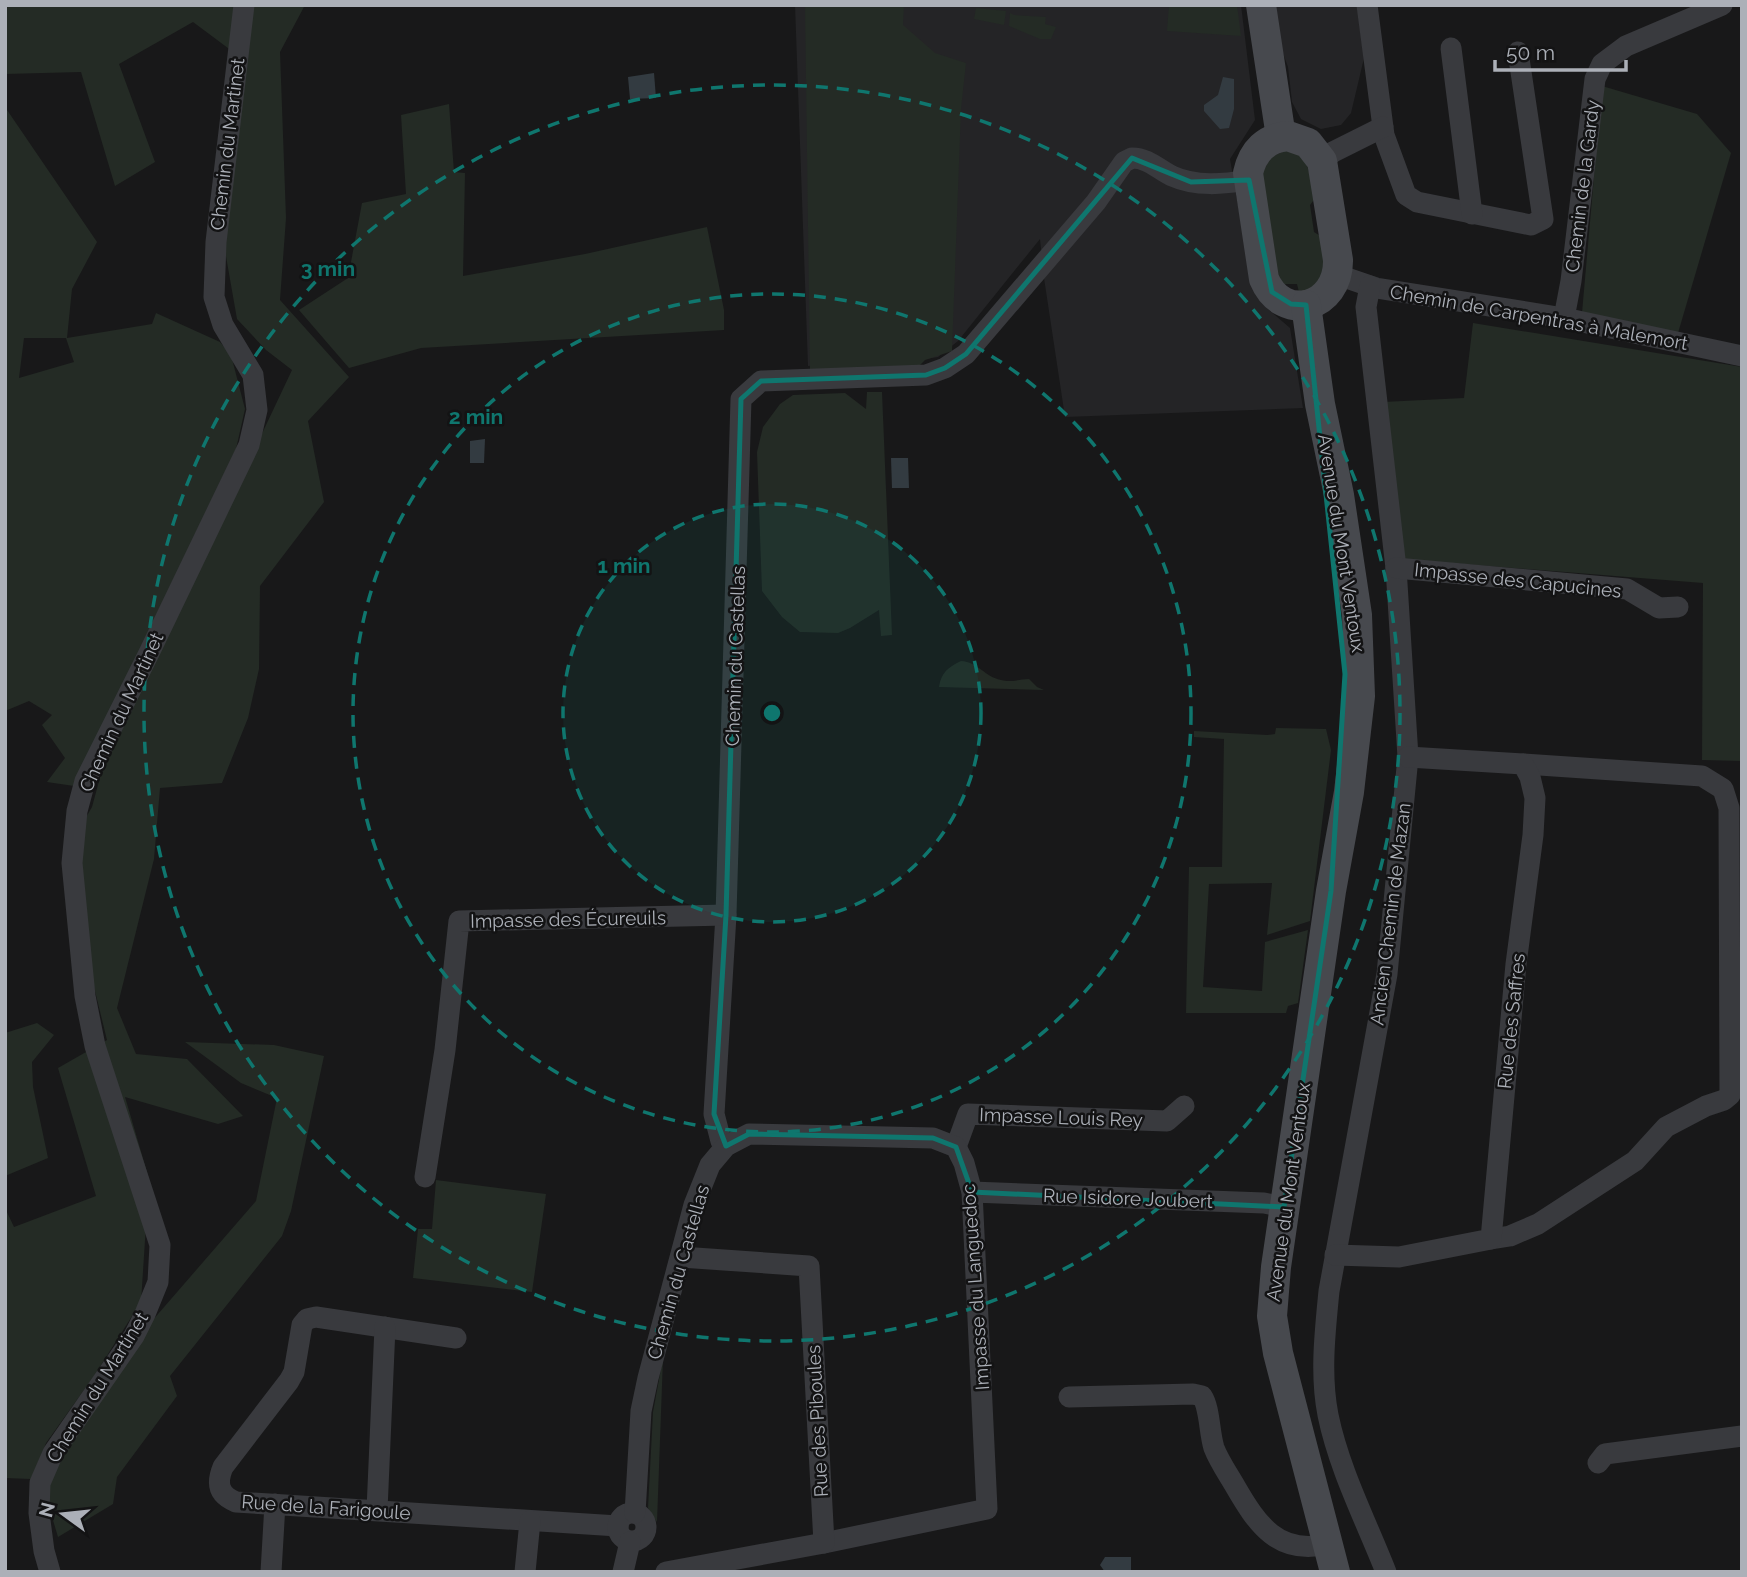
<svg xmlns="http://www.w3.org/2000/svg" width="1747" height="1577" font-family="Raleway,sans-serif">
  <rect width="100%" height="100%" fill="#181819"/>
  <g fill="#242426">
    <polygon points="795,5 1241,5 1255,120 1230,159 1252,286 1268,309 1290,328 1303,408 1065,417 1044,278 1040,239 958,341 938,357 907,362 808,366"/>
    <polygon points="1274,5 1357,5 1364,58 1351,113 1341,125 1321,129 1301,119 1292,102 1288,67 1280,45"/>
  </g>
  <g fill="#242b25" fill-rule="evenodd">
    <polygon points="5,5 305,5 280,52 286,218 280,300 349,377 308,421 324,502 260,586 259,669 248,718 222,783 160,788 154,859 117,1008 136,1054 187,1059 243,1116 218,1124 125,1097 149,1179 141,1302 94,1376 46,1443 31,1479 5,1478 5,1208 14,1227 96,1196 58,1068 107,1040 85,950 77,833 92,807 101,774 292,370 266,350 237,319 224,245 244,60 193,22 119,64 155,162 115,186 81,72 5,74"/>
    <polygon points="805,5 904,5 903,25 935,53 966,63 961,109 952,351 925,360 916,369 810,372"/>
    <polygon points="1169,5 1237,5 1241,36 1167,31"/>
    <polygon points="976,8 1006,11 1004,25 974,19"/>
    <polygon points="1010,13 1014,15 1046,17 1045,24 1056,27 1051,39 1040,39 1009,26"/>
    <polygon points="1602,86 1697,114 1731,153 1678,333 1582,313"/>
    <polygon points="449,104 454,172 465,173 463,276 585,254 707,227 724,310 724,330 421,348 349,368 299,310 348,278 362,203 406,194 401,115"/>
    <path d="M 5,107 L 97,242 L 72,289 L 67,338 L 152,324 L 156,313 L 220,342 L 231,355 L 245,409 L 236,449 L 74,786 L 47,782 L 65,758 L 42,725 L 52,715 L 29,701 L 5,711 ZM 24,338 L 66,338 L 74,362 L 19,378 Z"/>
    <polygon points="1288,149 1304,154 1316,197 1310,205 1314,232 1322,237 1327,272 1311,291 1299,292 1297,284 1283,284 1278,276 1261,176 1270,158"/>
    <polygon points="1473,323 1742,367 1742,761 1702,760 1703,583 1402,559 1383,402 1464,398"/>
    <polygon points="867,392 882,392 892,635 881,636 879,610 850,628 838,633 800,632 782,617 762,591 757,452 763,427 780,404 793,395 845,393 866,409"/>
    <path d="M 961,661 C 978,662 985,677 1001,680 C 1011,683 1019,679 1029,679 L 1037,687 L 1044,690 L 939,687 C 941,673 948,667 961,661 Z"/>
    <polygon points="1276,728 1326,729 1331,750 1310,921 1267,935 1272,883 1209,884 1203,987 1262,991 1265,942 1308,930 1298,1003 1288,1006 1286,1013 1186,1013 1189,867 1222,867 1224,739 1194,737 1194,731 1267,735 1275,734"/>
    <polygon points="37,1023 54,1035 32,1062 33,1087 48,1158 5,1176 5,1033"/>
    <polygon points="185,1042 274,1045 324,1056 291,1211 282,1236 170,1376 177,1396 117,1477 113,1504 58,1537 44,1490 83,1424 152,1321 256,1201 277,1098 241,1083"/>
    <polygon points="436,1180 546,1194 532,1292 413,1278 418,1229 432,1229"/>
    <polygon points="663,1358 657,1522 648,1508 653,1412"/>
  </g>
  <g fill="#333b41">
    <polygon points="654,73 656,98 630,99 628,77"/>
    <polygon points="1223,77 1234,79 1234,109 1229,128 1220,129 1204,111 1204,105 1218,95"/>
    <polygon points="485,439 484,463 470,463 470,441"/>
    <polygon points="891,458 908,458 909,488 892,488"/>
    <polygon points="1105,1557 1131,1557 1131,1572 1105,1572 1100,1565"/>
  </g>
  <g fill="none" stroke-linecap="round" stroke-linejoin="round">
    <g stroke="#393a3e" stroke-width="21">
      <polyline points="1367,5 1384,135 1406,195 1417,202 1531,225 1543,219 1518,52"/>
      <polyline points="1451,48 1472,214"/>
      <polyline points="1322,161 1333,152 1383,127"/>
      <polyline points="1338,275 1376,288 1564,318 1742,356"/>
      <path d="M 1370,286 L 1366,307 L 1396,568 L 1408,757 L 1387,974 L 1329,1291 C 1325,1332 1320,1375 1328,1415 C 1339,1469 1366,1521 1386,1572"/>
      <polyline points="1564,318 1571,281 1595,79 1602,64 1626,46 1722,5"/>
      <polyline points="1396,568 1627,589 1659,608 1678,607"/>
      <path d="M 726,1146 L 721,1141 L 714,1114 L 726,915 L 741,399 L 761,381 L 926,375 L 945,368 L 966,354 L 1096,202 L 1124,162 L 1132,158 C 1148,158 1158,169 1172,176 C 1196,187 1224,184 1249,180"/>
      <polyline points="956,1147 968,1114 1167,1121 1184,1106"/>
      <polyline points="425,1177 445,1050 459,921 726,915"/>
      <polyline points="972,1192 1264,1203 1284,1207"/>
      <polyline points="1491,1239 1510,1236 1538,1224 1635,1161 1666,1127 1706,1106 1724,1100 1730,1095 1729,808 1723,789 1702,776 1523,764"/>
      <polyline points="1335,1255 1399,1257 1491,1239 1516,964 1533,835 1535,798 1530,777 1523,764 1408,757"/>
      <path d="M 456,1338 L 316,1317 L 307,1319 L 302,1325 L 294,1372 L 289,1381 L 223,1467 C 216,1484 219,1495 236,1502 L 618,1526"/>
      <path d="M 1069,1397 L 1193,1394 L 1202,1396 C 1210,1408 1209,1432 1214,1448 C 1219,1461 1228,1474 1235,1486 C 1257,1524 1278,1556 1328,1544"/>
      <polyline points="1598,1463 1605,1454 1742,1436"/>
      <polyline points="377,1510 385,1327"/>
      <circle cx="632" cy="1527" r="14"/>
      <polyline points="635,1513 641,1411 648,1378 694,1205 710,1165 726,1146 749,1134 933,1138 956,1147 964,1163 972,1192 987,1509 824,1543"/>
      <polyline points="50,1572 44,1551 39,1513 40,1483 53,1453 134,1336 145,1314 158,1282 160,1245 95,1046 85,996 72,863 77,811 85,781 149,653 249,445 257,410 253,375 223,325 214,297 216,242 244,5"/>
      <polyline points="271,1572 275,1504"/>
      <polyline points="525,1572 530,1521"/>
      <polyline points="623,1572 630,1542"/>
      <polyline points="666,1572 824,1543 809,1266 681,1257"/>
    </g>
    <g stroke="#47494e" stroke-width="30">
      <polyline points="1261,5 1281,137"/>
      <path d="M 1288,136 L 1308,143 L 1322,161 L 1338,260 C 1339,308 1283,324 1264,279 L 1248,173 C 1253,151 1266,138 1288,136 Z"/>
      <polyline points="1306,305 1320,404 1339,495 1357,615 1360,696 1349,792 1331,891 1276,1267 1272,1316 1278,1353 1335,1572"/>
    </g>
  </g>
  <path fill="none" stroke="#0f766e" stroke-width="5" stroke-linejoin="round" d="M 1132,158 L 1191,182 L 1249,180 L 1272,292 L 1291,304 L 1306,305 L 1345,674 L 1331,891 L 1284,1207 L 972,1192 L 956,1147 L 933,1138 L 749,1134 L 726,1146 L 714,1114 L 726,915 L 741,399 L 761,381 L 926,375 L 945,368 L 966,354 Z"/>
  <circle cx="772" cy="713" r="209" fill="#0f766e" fill-opacity=".12"/>
  <g fill="none" stroke="#0f766e" stroke-width="3.5" stroke-dasharray="12 9">
    <circle cx="772" cy="713" r="209"/>
    <circle cx="772" cy="713" r="419"/>
    <circle cx="772" cy="713" r="628"/>
  </g>
  <g text-anchor="middle" stroke-width="5" stroke-linejoin="round" paint-order="stroke">
    <g font-size="19" fill="#acb0b8" stroke="#131314">
      <text transform="translate(227 144) rotate(-83)" y="7">Chemin du Martinet</text>
      <text transform="translate(1582 186) rotate(-83)" y="7">Chemin de la Gardy</text>
      <text transform="translate(1539 317) rotate(10)" y="7">Chemin de Carpentras à Malemort</text>
      <text transform="translate(1342 543) rotate(81)" y="7">Avenue du Mont Ventoux</text>
      <text transform="translate(1518 580) rotate(6)" y="7">Impasse des Capucines</text>
      <text transform="translate(735 656) rotate(-88)" y="7">Chemin du Castellas</text>
      <text transform="translate(121 712) rotate(-65)" y="7">Chemin du Martinet</text>
      <text transform="translate(1390 914) rotate(-83)" y="7">Ancien Chemin de Mazan</text>
      <text transform="translate(568 919) rotate(-1)" y="7">Impasse des Écureuils</text>
      <text transform="translate(1511 1021) rotate(-84)" y="7">Rue des Saffres</text>
      <text transform="translate(1061 1117) rotate(2)" y="7">Impasse Louis Rey</text>
      <text transform="translate(1288 1192) rotate(-82)" y="7">Avenue du Mont Ventoux</text>
      <text transform="translate(1128 1198) rotate(2)" y="7">Rue Isidore Joubert</text>
      <text transform="translate(678 1272) rotate(-74)" y="7">Chemin du Castellas</text>
      <text transform="translate(975 1287) rotate(-94)" y="7">Impasse du Languedoc</text>
      <text transform="translate(97 1387) rotate(-58)" y="7">Chemin du Martinet</text>
      <text transform="translate(817 1421) rotate(-93)" y="7">Rue des Piboules</text>
      <text transform="translate(326 1507) rotate(4)" y="7">Rue de la Farigoule</text>
    </g>
  </g>
  <circle cx="772" cy="713" r="10" fill="#0f766e" stroke="#131314" stroke-width="3.5"/>
  <g font-size="21" text-anchor="middle" font-weight="bold" fill="#0f766e" stroke="#131314" stroke-width="5" stroke-linejoin="round" paint-order="stroke">
    <text x="328" y="276">3 min</text>
    <text x="476" y="424">2 min</text>
    <text x="624" y="573">1 min</text>
  </g>
  <rect width="1747" height="1577" fill="none" stroke="#acb0b8" stroke-width="14"/>
  <g transform="translate(63 1514) rotate(285)" stroke="#131314" stroke-width="5" paint-order="stroke">
  <path d="M0-5L12 26L0 18L-12 26Z" fill="#acb0b8"/>
  <text y="-10" font-size="19" font-weight="bold" text-anchor="middle" fill="#acb0b8">N</text>
  </g>
  <path d="M1495 60v10h131v-10" fill="none" stroke="#acb0b8" stroke-width="3.5"/>
  <text x="1506" y="60" font-size="21" fill="#acb0b8" stroke="#131314" stroke-width="5" paint-order="stroke">50 m</text>
</svg>
